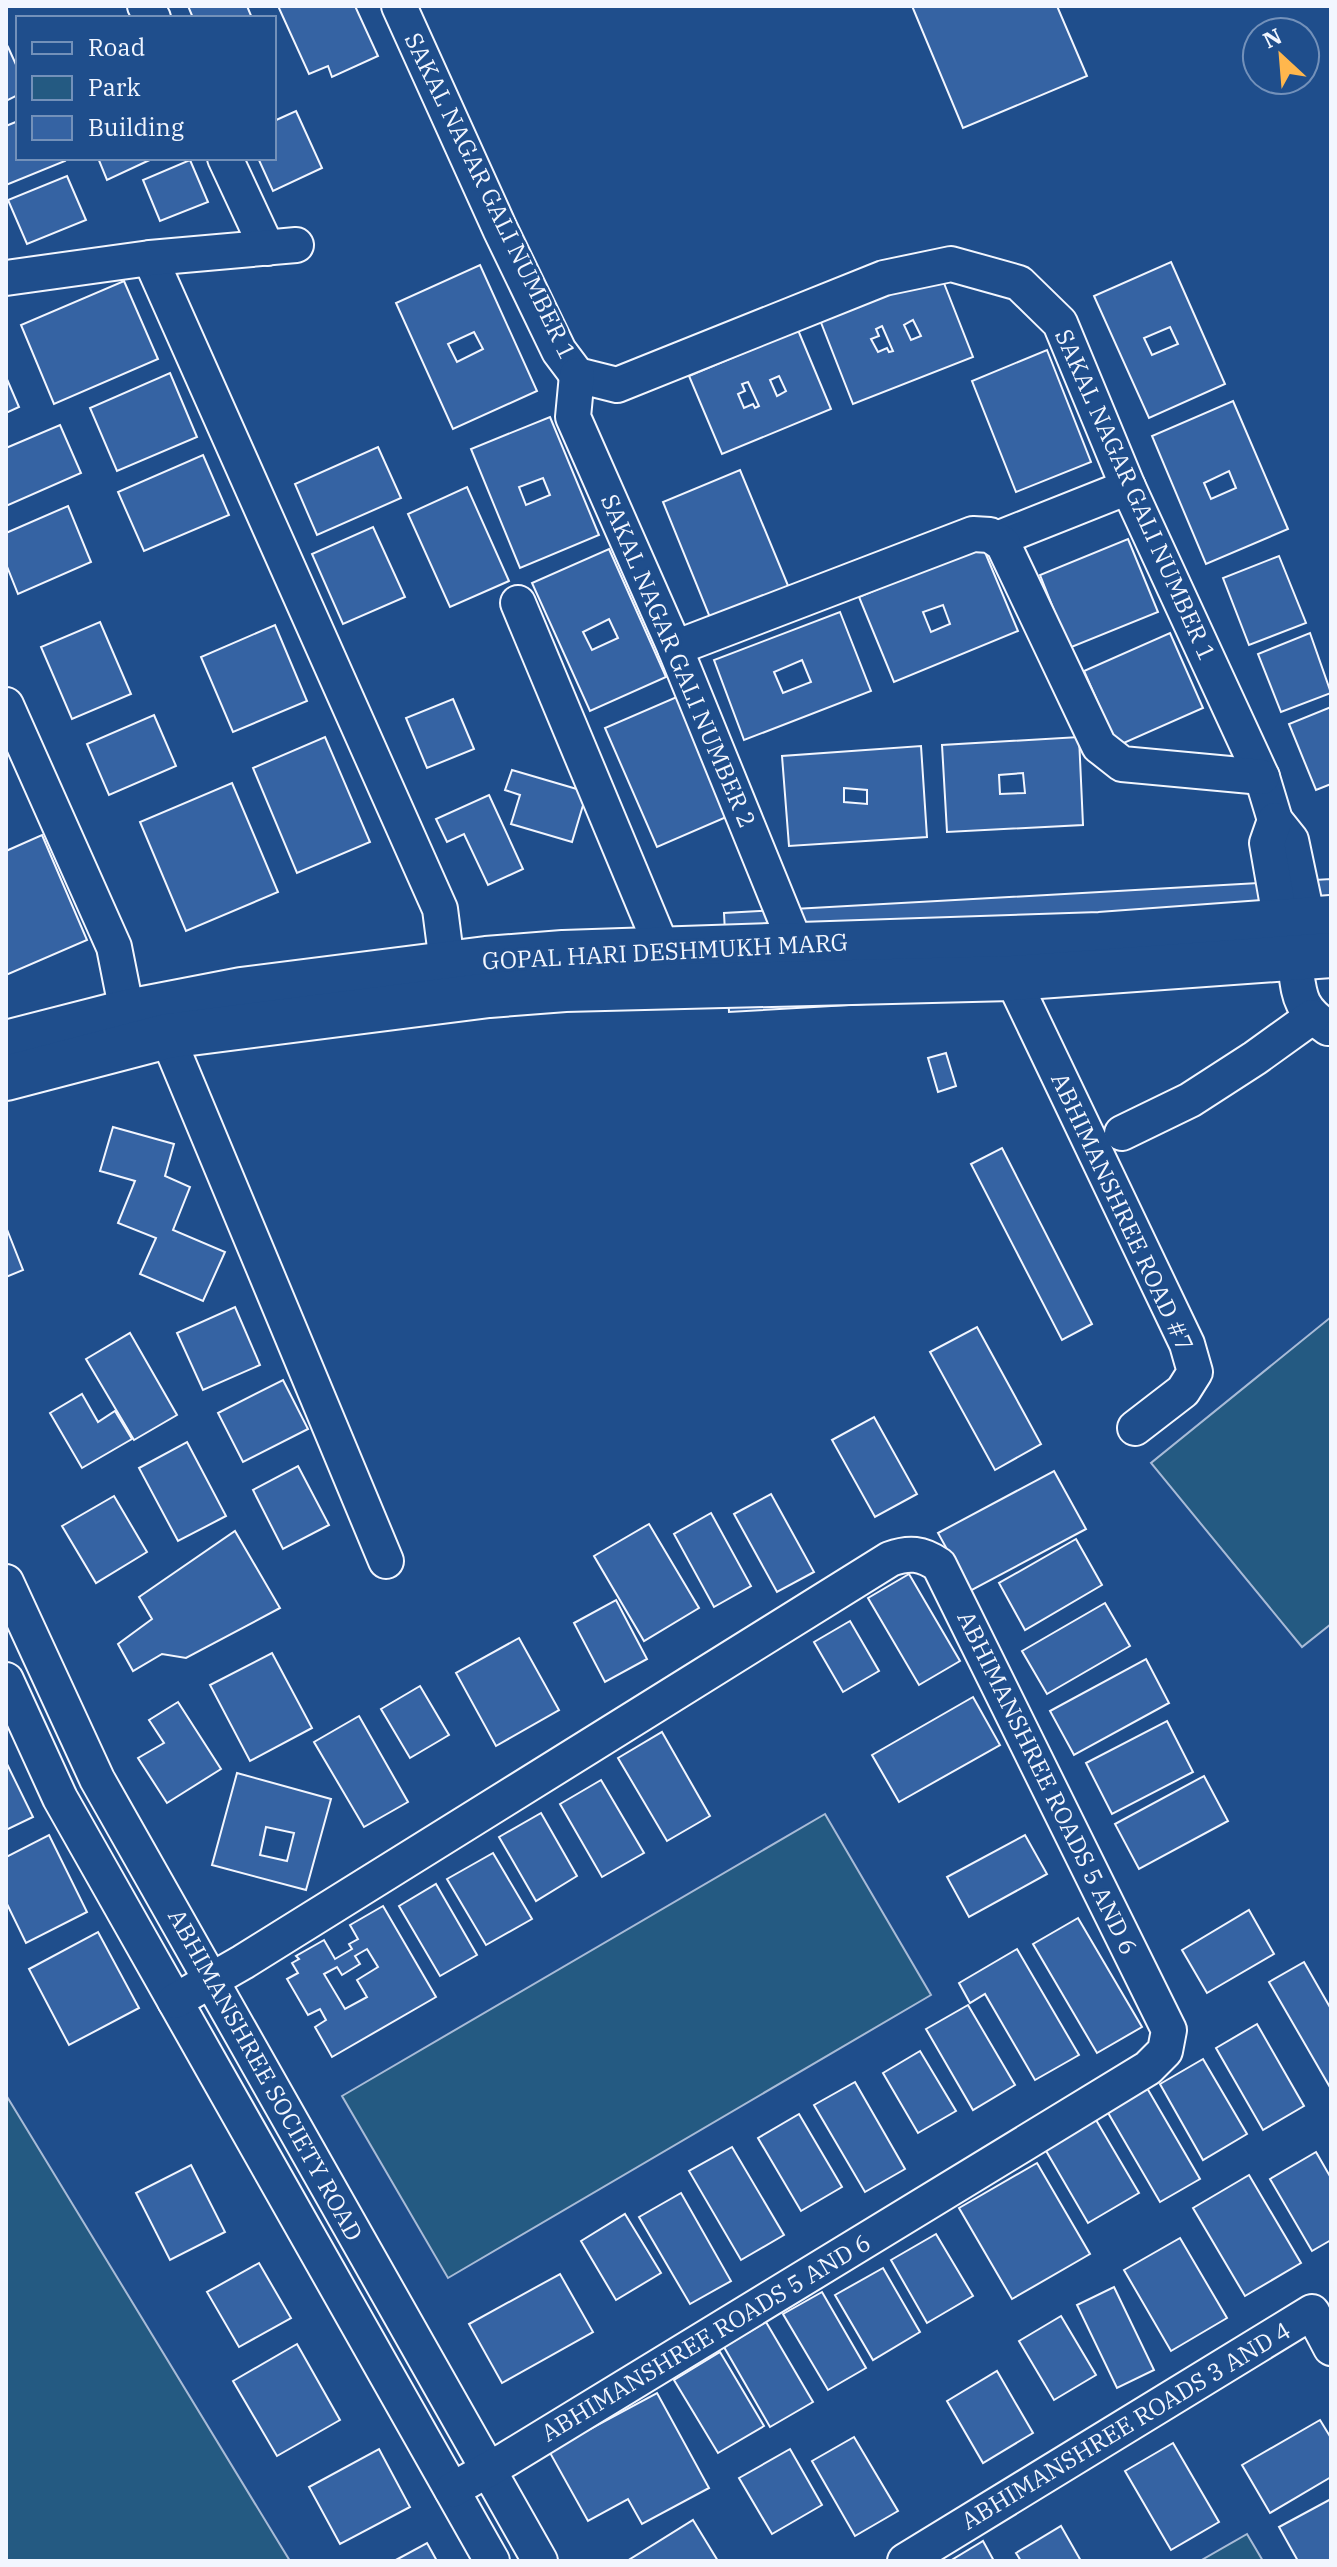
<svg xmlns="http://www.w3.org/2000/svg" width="1337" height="2567" font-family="'IBM Plex Serif',serif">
  <rect width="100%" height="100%" fill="#1f4e8c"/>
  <g fill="#245a82" stroke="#a8bbd7" stroke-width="2">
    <polygon points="1331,1317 1331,1624 1302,1647 1151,1463"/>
    <polygon points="825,1814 931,1995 448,2278 342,2096"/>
    <polygon points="6,2095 290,2561 6,2561"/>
    <polygon points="1247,2534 1263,2561 1200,2561"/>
  </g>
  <g fill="#3563a3" stroke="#f2f6ff" stroke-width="2" fill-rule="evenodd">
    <polygon points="188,6 247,6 252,18 193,18"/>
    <polygon points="278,6 355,6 378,56 332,77 328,66 309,74"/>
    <polygon points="912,6 1057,6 1087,76 963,128"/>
    <polygon points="8,47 18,69 18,95 6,101 6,49"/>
    <polygon points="296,111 322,168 273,191 258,158 274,158 274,121"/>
    <polygon points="18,121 18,158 64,158 65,161 6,185 6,126"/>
    <polygon points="98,158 154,158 107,180"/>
    <polygon points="190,160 208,202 160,221 143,180"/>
    <polygon points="67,176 86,220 27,244 8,200"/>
    <path d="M 1171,262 L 1225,384 L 1149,418 L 1094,296 ZM 1170,327 L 1178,344 L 1152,355 L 1144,338 Z"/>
    <path d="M 480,265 L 537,391 L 453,429 L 396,303 ZM 474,332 L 483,349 L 457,362 L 448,344 Z"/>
    <path d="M 940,273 L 973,357 L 853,404 L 820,320 ZM 913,320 L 921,336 L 911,340 L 904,325 ZM 882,326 L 893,351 L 889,352 L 887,348 L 878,352 L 871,339 L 879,336 L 876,329 Z"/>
    <polygon points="124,281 158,359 54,404 21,325"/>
    <path d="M 798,330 L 831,409 L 722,454 L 689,376 ZM 779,376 L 786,391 L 777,396 L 770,380 ZM 748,382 L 759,406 L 755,408 L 753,404 L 744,408 L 738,394 L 745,391 L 742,384 Z"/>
    <polygon points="1047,350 1091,462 1016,492 972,381"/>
    <polygon points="170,373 197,437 117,471 90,408"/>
    <polygon points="6,377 19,407 6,413"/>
    <path d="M 1233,401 L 1288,529 L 1206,564 L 1152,436 ZM 1229,471 L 1236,488 L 1211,499 L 1204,483 Z"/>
    <path d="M 550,417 L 599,535 L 520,568 L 471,449 ZM 543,478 L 550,495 L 526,505 L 519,487 Z"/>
    <polygon points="60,425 81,473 6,506 6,448"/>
    <polygon points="378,447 401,498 317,535 295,484"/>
    <polygon points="203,455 229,515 144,551 118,492"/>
    <polygon points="740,470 789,588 711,620 663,502"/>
    <polygon points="467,487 509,581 450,607 408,514"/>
    <polygon points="68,506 91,562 18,594 6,564 6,533"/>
    <polygon points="373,527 405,597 343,624 312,554"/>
    <polygon points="1128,539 1158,612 1069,648 1040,575"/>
    <path d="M 982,545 L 1018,631 L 894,682 L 859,597 ZM 943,605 L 950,624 L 931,632 L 923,612 Z"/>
    <path d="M 609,549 L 666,677 L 590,711 L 532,583 ZM 609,619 L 618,638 L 592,650 L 583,632 Z"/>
    <polygon points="1279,556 1306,623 1249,645 1223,578"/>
    <path d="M 840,612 L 871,691 L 744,740 L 714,660 ZM 802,660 L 811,682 L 783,693 L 774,672 Z"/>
    <polygon points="100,622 131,694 72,719 41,647"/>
    <polygon points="275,625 307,701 233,732 201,657"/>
    <polygon points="1170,633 1203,708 1117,746 1084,671"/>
    <polygon points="1310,633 1331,693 1281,712 1258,654"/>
    <polygon points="679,696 731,815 657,847 605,728"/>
    <polygon points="453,699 474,749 427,768 406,718"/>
    <polygon points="1331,707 1331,784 1316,790 1289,724"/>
    <polygon points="154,715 176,766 109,795 87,744"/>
    <polygon points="325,737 370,842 297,873 253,768"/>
    <path d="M 1079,737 L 1083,825 L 947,832 L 942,745 ZM 1023,773 L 1025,793 L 1000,794 L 999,775 Z"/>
    <path d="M 921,746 L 927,837 L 789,846 L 782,756 ZM 844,788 L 867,790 L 867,804 L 844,802 Z"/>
    <polygon points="512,770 587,792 572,842 511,824 520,795 505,790"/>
    <polygon points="232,783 278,892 186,931 140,822"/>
    <polygon points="489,795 523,869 488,885 464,834 447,842 436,819"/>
    <polygon points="42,835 87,940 6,975 6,851"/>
    <polygon points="1331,879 1331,977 729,1012 724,913"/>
    <polygon points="946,1053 956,1086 938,1092 928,1058"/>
    <polygon points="113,1127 174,1144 165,1176 190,1187 173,1230 225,1252 203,1301 140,1274 156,1238 118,1223 135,1181 100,1171"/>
    <polygon points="1002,1148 1092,1324 1062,1340 971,1164"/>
    <polygon points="6,1227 23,1270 6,1277"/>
    <polygon points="235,1307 260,1365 203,1390 177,1333"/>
    <polygon points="977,1327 1041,1444 995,1470 930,1352"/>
    <polygon points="130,1333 177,1415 134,1440 86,1359"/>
    <polygon points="283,1380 308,1429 243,1462 218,1413"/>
    <polygon points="82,1394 98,1422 115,1411 132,1439 82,1468 50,1413"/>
    <polygon points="874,1417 917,1494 875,1517 832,1440"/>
    <polygon points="187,1442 226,1516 178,1541 139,1468"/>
    <polygon points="298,1466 329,1525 283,1549 253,1490"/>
    <polygon points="1054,1471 1086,1529 970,1591 938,1533"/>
    <polygon points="771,1494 814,1572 777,1592 734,1514"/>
    <polygon points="114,1496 147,1552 96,1583 62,1526"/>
    <polygon points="711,1513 751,1586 714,1607 674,1534"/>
    <polygon points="649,1524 699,1608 644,1641 594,1556"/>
    <polygon points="235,1531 280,1608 186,1658 162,1654 133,1671 118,1644 152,1619 139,1597"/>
    <polygon points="1076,1539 1102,1585 1025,1630 999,1583"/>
    <polygon points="909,1574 960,1661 919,1685 868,1598"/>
    <polygon points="616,1600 647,1659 605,1682 574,1623"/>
    <polygon points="1105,1603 1130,1646 1047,1694 1022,1651"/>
    <polygon points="850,1621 879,1671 843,1692 814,1642"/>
    <polygon points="519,1638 559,1710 496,1746 456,1673"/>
    <polygon points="272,1653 312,1728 250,1761 210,1685"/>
    <polygon points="1146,1659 1169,1703 1074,1755 1050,1711"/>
    <polygon points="420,1686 449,1735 410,1758 381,1709"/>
    <polygon points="973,1697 1000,1745 899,1802 872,1755"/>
    <polygon points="178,1702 221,1769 167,1803 138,1758 164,1743 149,1720"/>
    <polygon points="359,1716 408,1802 364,1827 314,1742"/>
    <polygon points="1167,1721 1193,1772 1112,1814 1086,1763"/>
    <polygon points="662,1732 710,1816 667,1841 618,1758"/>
    <polygon points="6,1762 33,1817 6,1830"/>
    <path d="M 237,1773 L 331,1799 L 306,1890 L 212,1865 ZM 266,1827 L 294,1833 L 287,1861 L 260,1855 Z"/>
    <polygon points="1204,1776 1228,1821 1139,1869 1115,1824"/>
    <polygon points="601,1780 644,1853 602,1877 560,1804"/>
    <polygon points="541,1813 577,1876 536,1901 499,1837"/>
    <polygon points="49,1835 87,1912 26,1943 6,1902 6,1857"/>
    <polygon points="1025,1835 1047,1874 969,1917 947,1877"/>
    <polygon points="493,1853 532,1919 486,1945 447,1879"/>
    <polygon points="436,1884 477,1955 440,1976 399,1906"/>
    <path d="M 383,1906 L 436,1997 L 332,2057 L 315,2027 L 326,2020 L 320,2009 L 308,2015 L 287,1979 L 298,1973 L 292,1963 L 299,1959 L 296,1956 L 324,1940 L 335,1959 L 352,1949 L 349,1944 L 358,1939 L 350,1925 ZM 367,1949 L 378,1967 L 357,1980 L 367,1997 L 345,2009 L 324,1974 L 337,1967 L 342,1975 L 360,1964 L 355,1956 Z"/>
    <polygon points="1249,1910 1274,1954 1207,1993 1182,1950"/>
    <polygon points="1078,1918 1142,2027 1097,2053 1033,1944"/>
    <polygon points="98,1932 139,2008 69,2045 29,1969"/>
    <polygon points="1017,1949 1079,2055 1035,2080 985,1994 970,2003 959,1983"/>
    <polygon points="1304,1962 1331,2009 1331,2089 1269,1982"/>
    <polygon points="968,2005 1015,2085 973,2110 926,2029"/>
    <polygon points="1257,2024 1304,2106 1263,2130 1216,2048"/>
    <polygon points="920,2051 956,2111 918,2133 883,2073"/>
    <polygon points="1203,2059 1247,2134 1203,2160 1160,2084"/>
    <polygon points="855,2082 905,2169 865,2192 814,2105"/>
    <polygon points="1147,2088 1200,2179 1160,2202 1107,2111"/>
    <polygon points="799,2114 842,2187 801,2211 758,2138"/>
    <polygon points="1096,2120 1139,2193 1088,2223 1045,2149"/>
    <polygon points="732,2147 784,2235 741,2260 689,2171"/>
    <polygon points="1316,2152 1331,2178 1331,2240 1312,2251 1270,2179"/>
    <polygon points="1037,2163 1090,2254 1012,2299 959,2208"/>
    <polygon points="191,2165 225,2232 170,2260 136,2193"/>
    <polygon points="1249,2175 1301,2263 1245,2296 1193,2208"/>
    <polygon points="681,2193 731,2281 690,2304 639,2217"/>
    <polygon points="625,2214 661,2273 616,2300 581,2241"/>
    <polygon points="936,2234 973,2296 927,2323 891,2260"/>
    <polygon points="1180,2238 1227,2318 1171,2351 1124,2270"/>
    <polygon points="259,2263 291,2318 239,2347 207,2292"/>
    <polygon points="883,2268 920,2332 873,2360 835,2295"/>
    <polygon points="560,2274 593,2332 502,2383 469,2324"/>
    <polygon points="1114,2287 1154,2370 1117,2388 1077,2305"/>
    <polygon points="822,2292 866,2368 828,2390 783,2314"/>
    <polygon points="1061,2316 1096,2375 1054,2400 1019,2341"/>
    <polygon points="766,2322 813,2402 770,2427 724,2347"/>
    <polygon points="297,2344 340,2420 277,2456 233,2381"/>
    <polygon points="720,2352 764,2426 718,2453 674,2380"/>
    <polygon points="997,2371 1033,2433 983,2463 947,2401"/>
    <polygon points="657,2393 709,2488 642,2524 628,2499 588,2521 549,2451"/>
    <polygon points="1320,2420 1331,2438 1331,2477 1270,2513 1242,2465"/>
    <polygon points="854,2437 898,2511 855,2536 812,2461"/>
    <polygon points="1173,2443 1219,2522 1171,2550 1125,2471"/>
    <polygon points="379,2449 410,2507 340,2544 309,2487"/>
    <polygon points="790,2449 822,2505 772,2534 739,2478"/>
    <polygon points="1331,2499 1331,2561 1298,2561 1279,2527"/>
    <polygon points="693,2520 718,2561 627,2561"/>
    <polygon points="1061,2526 1081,2561 1021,2561 1016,2553"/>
    <polygon points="983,2541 994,2561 950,2561"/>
    <polygon points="427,2543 437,2561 394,2561"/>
  </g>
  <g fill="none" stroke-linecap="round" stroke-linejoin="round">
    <defs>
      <g id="minor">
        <polyline points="145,6 153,18"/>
        <polyline points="399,6 500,229 559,351 577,375 617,385 884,278 951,264 1019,283 1060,323 1128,487 1262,777 1275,820 1291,840 1308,920"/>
        <polyline points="225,158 267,248"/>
        <polyline points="150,258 440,909 447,963 444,985"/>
        <polyline points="6,278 150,258 296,245"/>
        <polyline points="577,375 573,417 675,648 796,945"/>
        <polyline points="997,539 1128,487"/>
        <polyline points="518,603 663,950"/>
        <polyline points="675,648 973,534 990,535 1003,544 1099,746 1122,764 1262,777"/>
        <polyline points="6,705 114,947 127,1012"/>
        <polyline points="1275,820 1267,843 1281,923"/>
        <path d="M 1294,958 C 1300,994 1296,1006 1328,1028"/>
        <polyline points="1012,978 1187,1344 1195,1372 1183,1391 1135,1428"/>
        <polyline points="167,1036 386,1561"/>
        <polyline points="1122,1133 1190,1100 1255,1058 1312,1017"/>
        <polyline points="6,1582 97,1779 540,2561"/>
        <polyline points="6,1680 60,1798 492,2561"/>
        <path d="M 175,2001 L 243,1962 L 890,1559 C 909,1552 922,1553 939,1565 L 1169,2030 L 1165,2051 L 1148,2068 L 507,2459 L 452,2490"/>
        <polyline points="905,2561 1312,2312 1331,2348"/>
      </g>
      <g id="major">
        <polyline points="6,1043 127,1012 241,990 486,959 563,953 1100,935 1331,918"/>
        <polyline points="6,1078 167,1036 489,995 565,989 1012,978 1331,955"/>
      </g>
    </defs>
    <use href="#minor" stroke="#f2f6ff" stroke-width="38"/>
    <use href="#major" stroke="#f2f6ff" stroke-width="48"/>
    <use href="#minor" stroke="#1f4e8c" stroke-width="34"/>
    <use href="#major" stroke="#1f4e8c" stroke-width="44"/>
  </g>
  <g text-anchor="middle" stroke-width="6" stroke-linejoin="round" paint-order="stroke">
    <g font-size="24" fill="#f2f6ff" stroke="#1f4e8c">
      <text transform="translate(490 196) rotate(64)" y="8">SAKAL NAGAR GALI NUMBER 1</text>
      <text transform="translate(1135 495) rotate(66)" y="8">SAKAL NAGAR GALI NUMBER 1</text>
      <text transform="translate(678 661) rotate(67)" y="8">SAKAL NAGAR GALI NUMBER 2</text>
      <text transform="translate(665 952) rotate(-3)" y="8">GOPAL HARI DESHMUKH MARG</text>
      <text transform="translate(1122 1212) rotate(65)" y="8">ABHIMANSHREE ROAD #7</text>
      <text transform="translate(1047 1783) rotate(64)" y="8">ABHIMANSHREE ROADS 5 AND 6</text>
      <text transform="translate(265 2075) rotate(61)" y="8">ABHIMANSHREE SOCIETY ROAD</text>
      <text transform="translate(706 2338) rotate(-31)" y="8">ABHIMANSHREE ROADS 5 AND 6</text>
      <text transform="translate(1126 2426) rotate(-31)" y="8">ABHIMANSHREE ROADS 3 AND 4</text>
    </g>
  </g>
  <rect width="1337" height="2567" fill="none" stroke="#f2f6ff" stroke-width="16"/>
  <rect x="16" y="16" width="260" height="144" fill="#1f4e8c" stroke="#7391ba" stroke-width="2"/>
  <rect x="32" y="42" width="40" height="12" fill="#1f4e8c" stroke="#7391ba" stroke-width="2"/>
  <text x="88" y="56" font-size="24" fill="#f2f6ff">Road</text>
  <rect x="32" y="76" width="40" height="24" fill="#245a82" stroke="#7391ba" stroke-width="2"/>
  <text x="88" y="96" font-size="24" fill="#f2f6ff">Park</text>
  <rect x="32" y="116" width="40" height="24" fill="#3563a3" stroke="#7391ba" stroke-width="2"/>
  <text x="88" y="136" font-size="24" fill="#f2f6ff">Building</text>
  <g transform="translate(1281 56) rotate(334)"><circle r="38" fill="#1f4e8c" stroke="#7391ba" stroke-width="2"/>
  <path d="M0-6L14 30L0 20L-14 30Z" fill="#ffb74d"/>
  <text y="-12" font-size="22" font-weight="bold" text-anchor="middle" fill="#f2f6ff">N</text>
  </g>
</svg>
